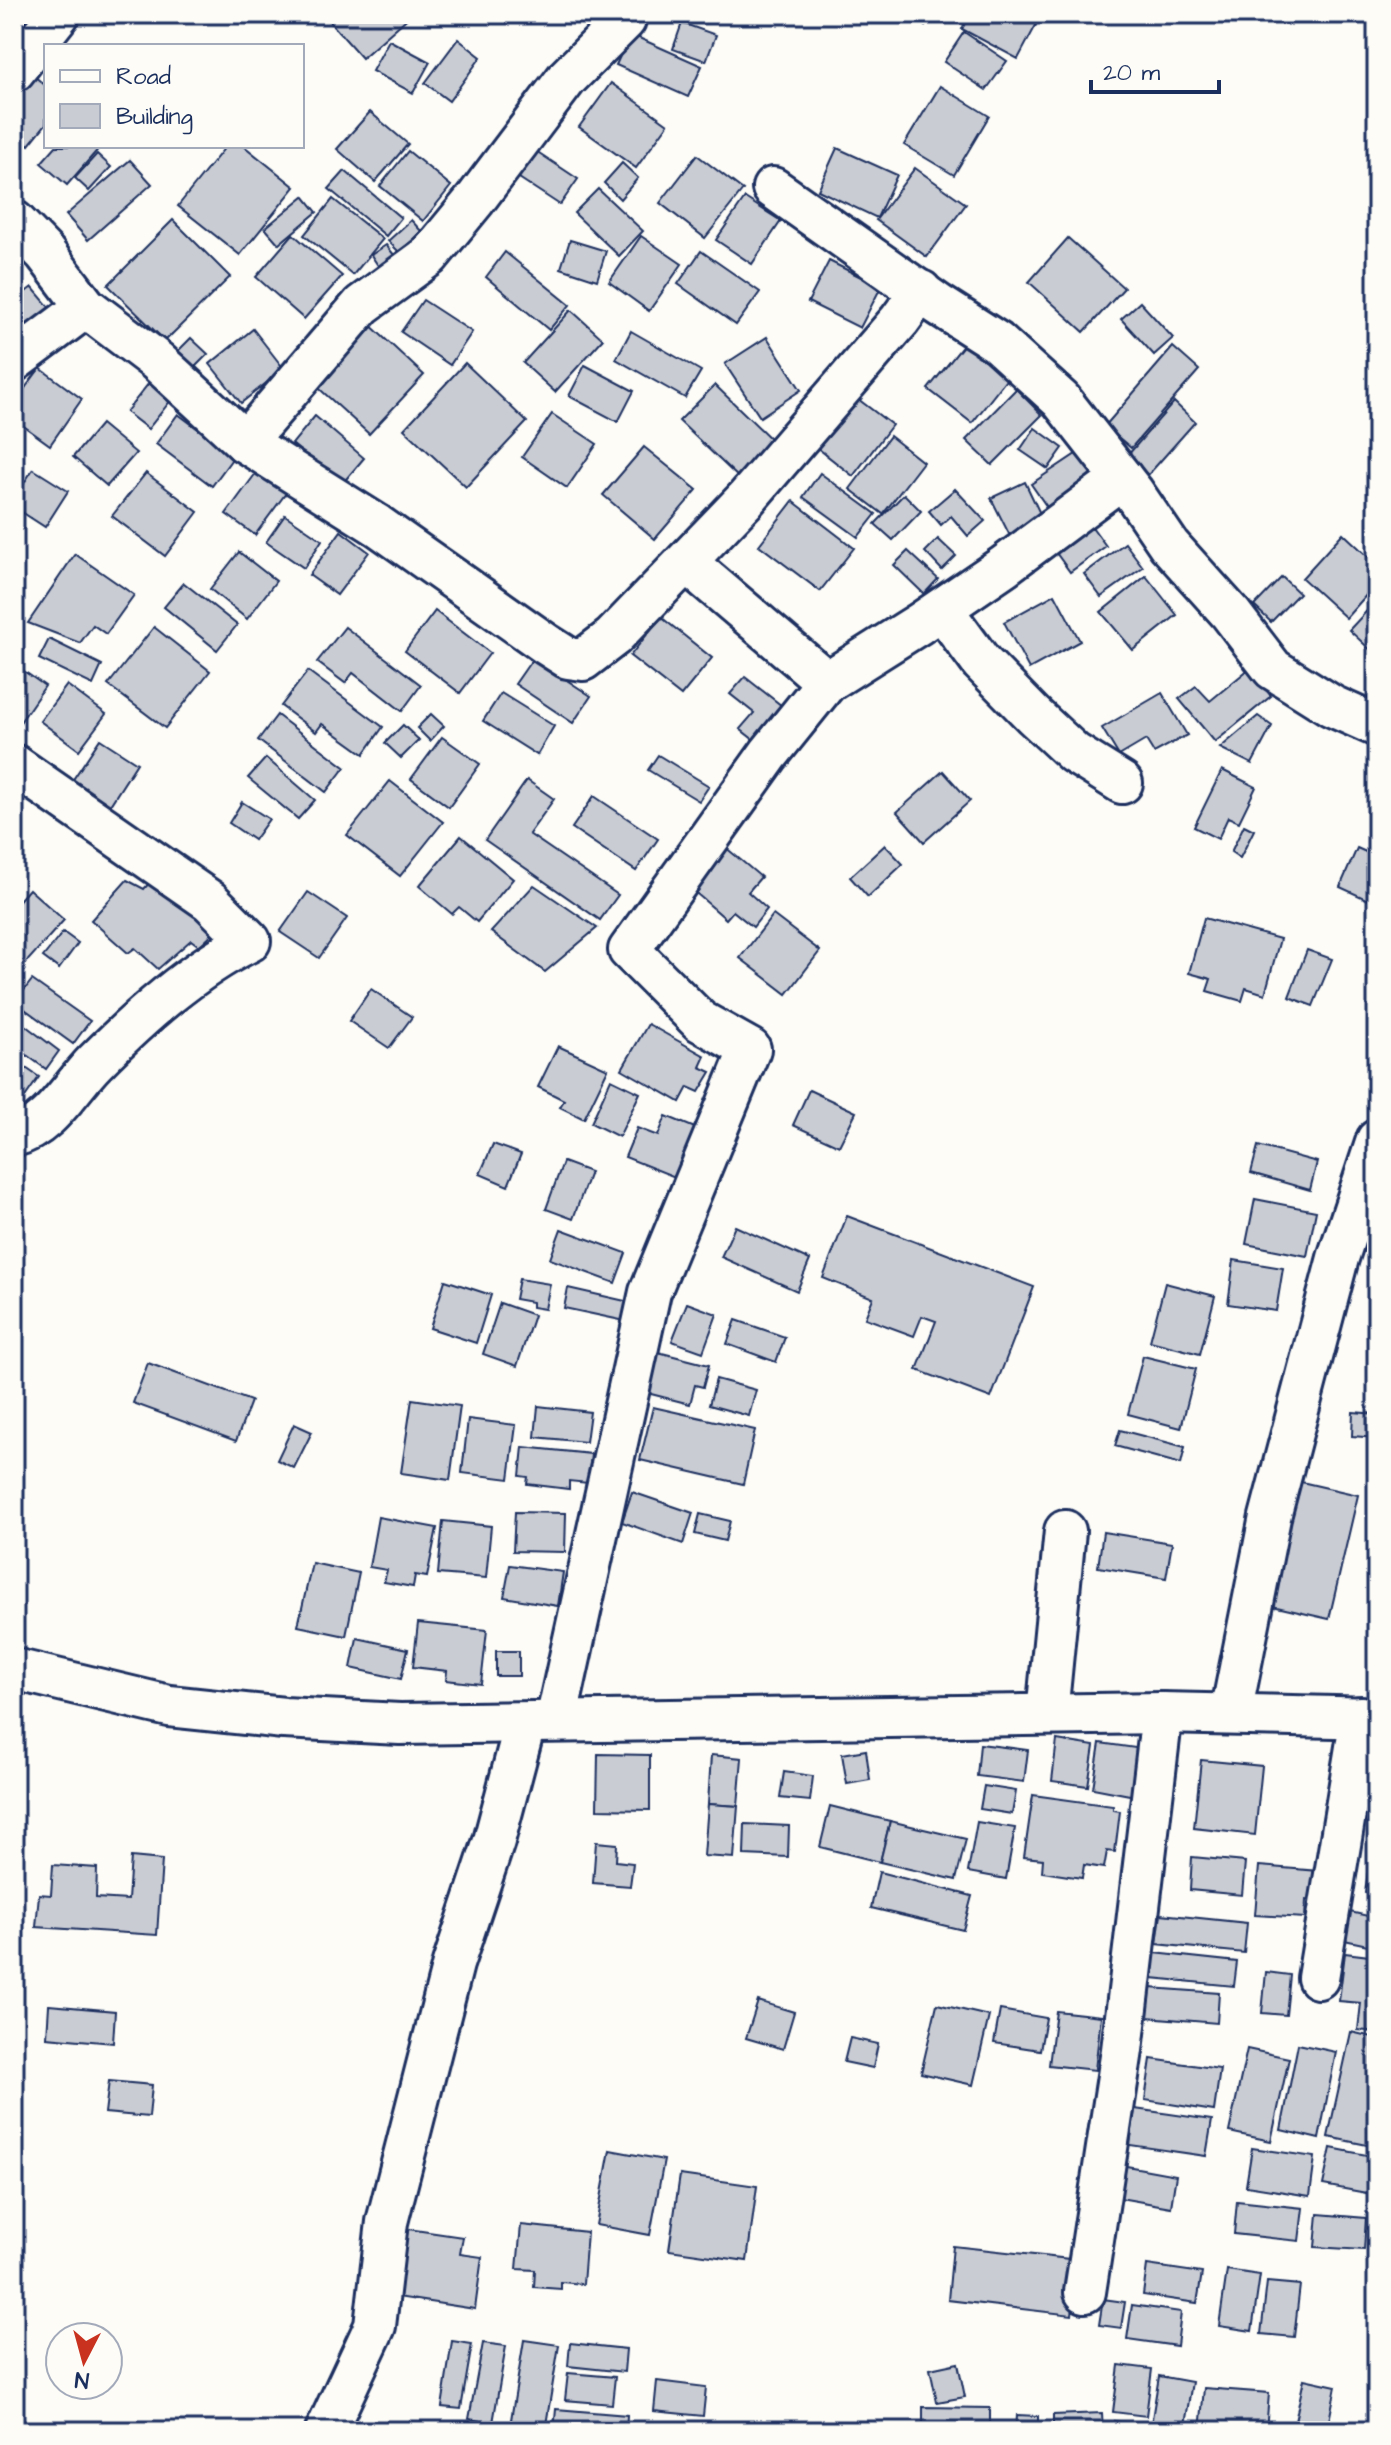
<svg xmlns="http://www.w3.org/2000/svg" width="1391" height="2445" font-family="'Architects Daughter',sans-serif">
  <rect width="100%" height="100%" fill="#fdfcf7"/>
  <filter id="ink" filterUnits="userSpaceOnUse"><feTurbulence type="fractalNoise" baseFrequency=".0125" numOctaves="2"/><feDisplacementMap in="SourceGraphic" scale="16" xChannelSelector="R" yChannelSelector="G"/><feConvolveMatrix kernelMatrix="1 2 1 2 8 2 1 2 1" color-interpolation-filters="sRGB"/></filter>
  <g filter="url(#ink)">
    <g fill="#c9ccd3" stroke="#1b2f5e" stroke-width="2">
      <polygon points="323,14 412,14 362,58"/>
      <polygon points="908,14 934,14 925,26"/>
      <polygon points="970,14 1042,14 1018,59 962,29"/>
      <polygon points="682,23 716,35 706,61 673,49"/>
      <polygon points="964,32 1007,61 986,90 944,62"/>
      <polygon points="630,34 702,66 688,97 616,65"/>
      <polygon points="458,39 481,57 449,101 425,83"/>
      <polygon points="389,40 430,62 413,93 372,71"/>
      <polygon points="28,71 46,86 46,124 29,145 14,133 14,87"/>
      <polygon points="611,83 668,124 636,168 579,127"/>
      <polygon points="940,86 989,116 954,175 904,145"/>
      <polygon points="370,112 408,144 375,182 337,149"/>
      <polygon points="56,146 101,146 67,185 41,163"/>
      <polygon points="226,146 244,146 295,187 240,255 178,206"/>
      <polygon points="837,148 897,175 877,218 818,190"/>
      <polygon points="408,151 451,186 423,221 380,186"/>
      <polygon points="536,151 578,179 560,205 519,178"/>
      <polygon points="97,154 111,167 89,191 75,178"/>
      <polygon points="697,155 743,190 705,238 660,203"/>
      <polygon points="130,160 152,184 88,240 66,215"/>
      <polygon points="622,163 638,178 620,199 604,183"/>
      <polygon points="915,168 966,204 927,257 876,220"/>
      <polygon points="345,171 401,218 386,236 329,189"/>
      <polygon points="598,189 643,231 619,256 574,213"/>
      <polygon points="304,196 317,212 279,244 265,228"/>
      <polygon points="745,198 781,221 752,264 716,240"/>
      <polygon points="333,199 383,239 353,275 304,235"/>
      <polygon points="173,220 230,277 165,341 108,285"/>
      <polygon points="411,220 422,232 399,252 388,241"/>
      <polygon points="293,234 342,276 304,319 256,277"/>
      <polygon points="641,236 682,264 649,311 609,282"/>
      <polygon points="14,238 28,257 17,264 22,272 14,278"/>
      <polygon points="1068,238 1124,288 1084,332 1029,282"/>
      <polygon points="570,240 606,251 597,280 561,268"/>
      <polygon points="386,245 395,256 379,267 371,255"/>
      <polygon points="701,251 760,292 736,325 678,284"/>
      <polygon points="505,252 570,305 549,330 486,277"/>
      <polygon points="829,261 881,287 860,328 808,302"/>
      <polygon points="32,287 50,308 20,332 14,324 14,301"/>
      <polygon points="423,300 472,332 450,365 401,332"/>
      <polygon points="1140,302 1173,338 1154,355 1121,319"/>
      <polygon points="571,310 603,339 555,392 523,363"/>
      <polygon points="367,322 424,375 369,434 312,382"/>
      <polygon points="253,329 284,369 241,403 210,364"/>
      <polygon points="631,331 701,371 685,398 616,359"/>
      <polygon points="767,337 801,390 760,417 725,364"/>
      <polygon points="191,338 208,354 194,368 177,352"/>
      <polygon points="965,343 1009,376 972,423 928,389"/>
      <polygon points="1173,347 1199,370 1131,448 1105,426"/>
      <polygon points="465,363 527,422 466,487 404,429"/>
      <polygon points="585,365 634,391 618,422 569,396"/>
      <polygon points="40,368 82,399 50,445 14,419 14,403"/>
      <polygon points="149,383 171,400 148,429 126,412"/>
      <polygon points="715,385 775,443 740,479 679,421"/>
      <polygon points="1016,389 1042,415 992,465 966,440"/>
      <polygon points="854,396 892,425 853,476 815,446"/>
      <polygon points="1174,402 1195,422 1148,475 1127,456"/>
      <polygon points="178,414 234,456 212,486 156,444"/>
      <polygon points="552,414 597,444 567,488 522,457"/>
      <polygon points="315,416 364,458 341,485 292,444"/>
      <polygon points="101,424 136,453 107,486 73,457"/>
      <polygon points="1035,428 1063,448 1048,469 1020,450"/>
      <polygon points="890,436 923,462 883,514 850,489"/>
      <polygon points="644,447 697,490 655,539 603,495"/>
      <polygon points="1079,452 1094,475 1047,507 1031,484"/>
      <polygon points="33,469 68,491 45,527 14,507 14,499"/>
      <polygon points="146,473 198,512 165,556 112,516"/>
      <polygon points="256,473 286,493 255,535 226,514"/>
      <polygon points="820,473 876,514 858,537 803,497"/>
      <polygon points="1025,482 1043,520 1010,536 991,498"/>
      <polygon points="955,489 985,521 968,536 951,516 941,525 929,511"/>
      <polygon points="904,494 921,511 893,540 875,524"/>
      <polygon points="793,501 854,548 820,591 759,545"/>
      <polygon points="285,515 322,540 304,568 266,542"/>
      <polygon points="1087,520 1106,546 1070,572 1051,546"/>
      <polygon points="341,531 369,552 337,595 309,575"/>
      <polygon points="1343,533 1377,565 1377,583 1346,618 1302,578"/>
      <polygon points="938,539 956,556 942,570 925,552"/>
      <polygon points="1125,543 1143,567 1101,597 1084,574"/>
      <polygon points="908,551 938,579 924,594 894,565"/>
      <polygon points="239,552 276,581 247,619 210,589"/>
      <polygon points="75,554 134,595 106,634 93,625 80,643 28,623"/>
      <polygon points="1146,576 1177,615 1133,650 1101,612"/>
      <polygon points="1282,577 1299,593 1271,622 1254,606"/>
      <polygon points="184,583 237,625 217,650 164,607"/>
      <polygon points="1055,594 1080,641 1029,669 1004,622"/>
      <polygon points="1377,600 1377,656 1349,630"/>
      <polygon points="435,611 490,653 460,693 405,651"/>
      <polygon points="661,617 712,658 681,696 630,656"/>
      <polygon points="154,627 210,671 165,728 108,685"/>
      <polygon points="345,627 421,685 402,711 353,673 345,683 317,662"/>
      <polygon points="49,639 102,665 93,685 39,659"/>
      <polygon points="533,658 591,696 573,723 515,684"/>
      <polygon points="18,667 45,686 14,731 14,672"/>
      <polygon points="1249,669 1271,696 1215,742 1179,699 1196,686 1210,701"/>
      <polygon points="308,671 383,727 364,754 322,724 316,732 281,706"/>
      <polygon points="745,677 782,706 754,740 740,729 754,713 730,694"/>
      <polygon points="67,685 106,714 79,750 40,721"/>
      <polygon points="501,693 554,726 537,755 483,721"/>
      <polygon points="1162,693 1187,735 1154,753 1146,740 1119,756 1102,728"/>
      <polygon points="431,714 444,726 430,741 417,728"/>
      <polygon points="277,715 345,767 326,792 258,740"/>
      <polygon points="1258,716 1272,726 1252,764 1220,748"/>
      <polygon points="403,725 419,740 401,758 385,743"/>
      <polygon points="442,737 480,764 449,807 411,779"/>
      <polygon points="100,739 137,763 110,805 72,781"/>
      <polygon points="658,755 709,786 699,801 648,770"/>
      <polygon points="266,758 315,800 298,819 248,778"/>
      <polygon points="1222,770 1256,787 1239,822 1228,817 1218,839 1194,827"/>
      <polygon points="943,771 970,801 924,842 897,812"/>
      <polygon points="527,780 554,799 529,834 618,895 600,920 485,840"/>
      <polygon points="390,781 443,822 400,876 347,835"/>
      <polygon points="594,796 658,839 636,871 572,828"/>
      <polygon points="242,802 269,819 254,840 229,823"/>
      <polygon points="1244,825 1254,830 1240,858 1231,852"/>
      <polygon points="461,836 513,879 477,922 459,907 452,914 419,886"/>
      <polygon points="885,845 903,864 868,897 850,877"/>
      <polygon points="724,846 761,877 748,892 767,909 753,927 733,911 726,919 690,888"/>
      <polygon points="1357,848 1377,857 1377,904 1340,887"/>
      <polygon points="127,880 144,889 151,881 218,928 199,946 191,940 158,969 135,948 128,953 91,920"/>
      <polygon points="534,885 597,928 545,972 491,932"/>
      <polygon points="29,889 64,920 24,965 14,957 14,906"/>
      <polygon points="308,892 347,918 319,958 280,932"/>
      <polygon points="773,915 820,951 787,994 740,958"/>
      <polygon points="1204,918 1280,939 1265,994 1246,988 1242,1001 1207,991 1211,979 1189,973"/>
      <polygon points="63,932 78,943 59,969 43,957"/>
      <polygon points="1307,950 1332,959 1313,1006 1289,997"/>
      <polygon points="32,980 90,1021 73,1044 15,1002"/>
      <polygon points="371,989 412,1017 389,1048 349,1021"/>
      <polygon points="648,1024 705,1056 700,1067 711,1072 699,1092 688,1087 680,1102 622,1069"/>
      <polygon points="26,1026 59,1051 46,1069 14,1046"/>
      <polygon points="558,1046 608,1069 584,1119 560,1107 564,1100 538,1087"/>
      <polygon points="14,1060 39,1077 14,1113"/>
      <polygon points="611,1079 640,1093 619,1137 591,1123"/>
      <polygon points="809,1090 856,1112 839,1146 793,1125"/>
      <polygon points="666,1116 695,1128 675,1177 625,1157 637,1128 658,1136"/>
      <polygon points="493,1144 521,1154 508,1186 480,1174"/>
      <polygon points="1258,1146 1317,1162 1310,1190 1251,1173"/>
      <polygon points="563,1162 590,1172 573,1219 546,1209"/>
      <polygon points="1255,1199 1316,1211 1307,1256 1246,1244"/>
      <polygon points="847,1216 1034,1287 991,1398 917,1370 936,1321 922,1316 914,1336 865,1318 873,1298 823,1278"/>
      <polygon points="735,1226 810,1260 797,1291 721,1257"/>
      <polygon points="561,1229 626,1253 615,1283 550,1259"/>
      <polygon points="1234,1260 1283,1268 1276,1311 1228,1304"/>
      <polygon points="519,1279 550,1284 545,1309 532,1307 532,1302 515,1299"/>
      <polygon points="445,1280 491,1295 476,1343 430,1328"/>
      <polygon points="1165,1283 1215,1296 1200,1354 1150,1341"/>
      <polygon points="568,1288 634,1303 630,1322 564,1308"/>
      <polygon points="500,1303 534,1315 517,1366 483,1354"/>
      <polygon points="687,1303 717,1314 703,1352 672,1341"/>
      <polygon points="736,1320 785,1337 776,1362 727,1344"/>
      <polygon points="658,1352 709,1365 703,1387 695,1385 690,1404 647,1393"/>
      <polygon points="1143,1356 1196,1369 1181,1428 1128,1414"/>
      <polygon points="148,1363 251,1401 236,1441 133,1403"/>
      <polygon points="716,1379 756,1390 749,1416 709,1405"/>
      <polygon points="412,1399 460,1406 450,1480 401,1473"/>
      <polygon points="538,1406 590,1412 586,1442 535,1437"/>
      <polygon points="653,1407 755,1430 743,1484 640,1460"/>
      <polygon points="1353,1412 1377,1414 1377,1438 1352,1436"/>
      <polygon points="468,1419 516,1425 509,1479 462,1473"/>
      <polygon points="294,1424 312,1432 294,1468 277,1460"/>
      <polygon points="1120,1430 1185,1447 1181,1464 1115,1446"/>
      <polygon points="523,1447 591,1454 588,1483 569,1481 569,1489 527,1484 528,1477 520,1476"/>
      <polygon points="1297,1481 1358,1495 1329,1619 1268,1605"/>
      <polygon points="632,1492 693,1513 683,1544 622,1522"/>
      <polygon points="515,1512 566,1513 565,1552 513,1551"/>
      <polygon points="700,1514 730,1521 725,1541 695,1534"/>
      <polygon points="378,1517 437,1528 427,1577 415,1575 413,1587 384,1582 387,1570 369,1567"/>
      <polygon points="443,1521 491,1526 486,1578 438,1574"/>
      <polygon points="1103,1532 1172,1543 1166,1578 1098,1567"/>
      <polygon points="312,1563 359,1573 346,1636 298,1626"/>
      <polygon points="510,1565 563,1572 558,1606 504,1597"/>
      <polygon points="418,1623 487,1630 481,1684 446,1680 447,1671 413,1667"/>
      <polygon points="357,1638 408,1649 401,1679 351,1668"/>
      <rect x="496" y="1651" width="23" height="25"/>
      <polygon points="1057,1740 1094,1746 1088,1786 1052,1781"/>
      <polygon points="1100,1743 1143,1749 1135,1796 1093,1788"/>
      <polygon points="980,1744 1028,1750 1024,1782 977,1776"/>
      <polygon points="866,1750 870,1780 847,1784 842,1754"/>
      <polygon points="598,1754 650,1755 650,1810 597,1809"/>
      <polygon points="711,1755 742,1758 738,1806 708,1804"/>
      <polygon points="1201,1760 1262,1766 1255,1835 1194,1828"/>
      <polygon points="1373,1762 1377,1763 1377,1794 1367,1792"/>
      <polygon points="784,1772 813,1776 810,1801 780,1798"/>
      <polygon points="984,1786 1016,1791 1012,1814 980,1809"/>
      <polygon points="1033,1795 1113,1806 1113,1810 1120,1811 1115,1852 1107,1851 1104,1868 1084,1865 1082,1878 1042,1872 1043,1859 1024,1857"/>
      <polygon points="708,1804 738,1806 734,1858 704,1856"/>
      <polygon points="830,1806 890,1821 880,1862 820,1847"/>
      <polygon points="890,1821 966,1839 956,1880 880,1862"/>
      <polygon points="977,1822 1015,1828 1006,1879 968,1872"/>
      <polygon points="745,1824 789,1826 788,1857 744,1855"/>
      <polygon points="596,1842 617,1844 616,1861 633,1863 630,1886 593,1883"/>
      <polygon points="1371,1850 1377,1851 1377,1895 1365,1893"/>
      <polygon points="131,1857 162,1860 157,1935 36,1927 39,1894 51,1895 53,1865 97,1868 96,1898 128,1900"/>
      <polygon points="1192,1857 1245,1862 1242,1895 1190,1890"/>
      <polygon points="1259,1866 1319,1871 1316,1901 1306,1900 1305,1918 1255,1915"/>
      <polygon points="879,1872 972,1896 963,1930 871,1908"/>
      <polygon points="1341,1910 1377,1918 1377,1947 1335,1938"/>
      <polygon points="1161,1914 1247,1923 1244,1953 1157,1944"/>
      <polygon points="1154,1953 1237,1962 1234,1986 1152,1978"/>
      <polygon points="1345,1953 1377,1957 1377,2032 1358,2030 1361,2003 1339,2001"/>
      <polygon points="1266,1972 1290,1975 1286,2015 1262,2013"/>
      <polygon points="1150,1988 1219,1993 1217,2023 1147,2017"/>
      <polygon points="758,2001 794,2012 783,2049 746,2038"/>
      <polygon points="937,2004 989,2016 973,2085 921,2073"/>
      <polygon points="49,2005 115,2011 113,2043 47,2037"/>
      <polygon points="1000,2010 1046,2018 1040,2050 994,2043"/>
      <polygon points="1056,2011 1101,2016 1095,2070 1049,2065"/>
      <polygon points="1351,2032 1377,2038 1377,2147 1328,2137"/>
      <polygon points="850,2038 878,2044 873,2068 844,2062"/>
      <polygon points="1298,2044 1336,2052 1319,2139 1281,2130"/>
      <polygon points="1247,2049 1289,2058 1271,2141 1229,2132"/>
      <polygon points="1151,2059 1220,2069 1214,2111 1145,2100"/>
      <polygon points="109,2081 152,2085 149,2117 105,2113"/>
      <polygon points="1135,2109 1212,2120 1206,2156 1130,2145"/>
      <polygon points="1252,2148 1315,2157 1310,2196 1246,2186"/>
      <polygon points="1331,2148 1377,2157 1372,2194 1323,2185"/>
      <polygon points="610,2150 664,2160 650,2235 596,2225"/>
      <polygon points="1121,2165 1176,2175 1171,2207 1114,2197"/>
      <polygon points="680,2175 757,2186 747,2261 669,2250"/>
      <polygon points="1237,2201 1303,2208 1299,2241 1234,2234"/>
      <polygon points="1318,2214 1366,2218 1364,2250 1315,2247"/>
      <polygon points="521,2225 587,2232 583,2284 561,2282 561,2289 534,2287 535,2270 517,2269"/>
      <polygon points="408,2229 463,2237 460,2254 482,2257 475,2309 397,2297"/>
      <polygon points="953,2246 1078,2260 1072,2315 948,2300"/>
      <polygon points="1147,2265 1202,2273 1197,2303 1143,2295"/>
      <polygon points="1227,2270 1260,2275 1252,2331 1219,2326"/>
      <polygon points="1267,2282 1300,2285 1294,2337 1261,2334"/>
      <polygon points="1103,2299 1125,2302 1121,2328 1099,2325"/>
      <polygon points="1132,2305 1181,2312 1177,2346 1127,2339"/>
      <polygon points="524,2340 559,2345 545,2431 510,2426"/>
      <polygon points="452,2341 472,2344 461,2409 442,2407"/>
      <polygon points="483,2343 506,2346 493,2423 469,2419"/>
      <polygon points="570,2343 626,2349 624,2372 568,2366"/>
      <polygon points="958,2363 965,2397 937,2402 930,2369"/>
      <polygon points="1119,2365 1152,2369 1146,2416 1113,2412"/>
      <polygon points="568,2373 615,2377 612,2404 565,2400"/>
      <polygon points="1159,2376 1192,2382 1184,2431 1150,2431"/>
      <polygon points="1304,2379 1336,2386 1327,2431 1293,2431"/>
      <polygon points="657,2381 706,2387 703,2416 654,2411"/>
      <polygon points="1204,2388 1269,2393 1266,2431 1200,2431"/>
      <polygon points="923,2407 990,2408 990,2431 923,2431"/>
      <polygon points="556,2409 627,2415 626,2431 554,2431"/>
      <polygon points="1102,2413 1103,2431 1053,2431 1053,2415"/>
      <polygon points="1017,2415 1038,2416 1038,2431 1016,2431"/>
      <polygon points="1114,2421 1138,2425 1138,2431 1113,2431"/>
      <polygon points="467,2426 494,2431 466,2431"/>
    </g>
    <g fill="none" stroke-linecap="round" stroke-linejoin="round">
      <defs>
        <g id="minor">
          <polyline points="14,71 59,14"/>
          <polyline points="773,188 939,305 997,342 1061,400 1133,492 1169,545 1231,614 1273,669 1332,706 1377,726"/>
          <polyline points="14,221 45,253 86,307 157,361 245,442 377,525 546,644 568,658 583,660 613,637 745,500 900,320 921,291"/>
          <polyline points="14,361 86,307"/>
          <polyline points="245,442 362,305 429,256 475,200 567,78 625,20"/>
          <polyline points="686,562 827,682"/>
          <polyline points="942,609 981,662 1033,715 1074,753 1122,783"/>
          <path d="M 14,765 L 210,901 L 250,941 C 192,970 140,1017 95,1062 C 71,1086 49,1128 14,1136"/>
          <polyline points="14,1669 169,1706 284,1718 400,1724 1162,1713 1377,1718"/>
          <polyline points="1047,1714 1065,1531"/>
          <polyline points="1231,1714 1270,1517 1338,1258 1377,1140"/>
          <polyline points="559,1721 558,1712 650,1292 750,1049 700,1021 629,950 769,754 827,682 919,624 1004,566 1122,478"/>
          <polyline points="1318,1978 1361,1717"/>
          <polyline points="1085,2292 1122,2050 1162,1713"/>
          <polyline points="326,2431 375,2326 387,2222 453,1964 494,1841 525,1724"/>
        </g>
      </defs>
      <use href="#minor" stroke="#1b2f5e" stroke-width="46"/>
      <use href="#minor" stroke="#fdfcf7" stroke-width="40"/>
    </g>
  </g>
  <rect width="1391" height="2445" fill="none" stroke="#fdfcf7" stroke-width="48"/>
  <rect x="24" y="24" width="1343" height="2397" fill="none" stroke="#1b2f5e" stroke-width="3" filter="url(#ink)"/>
  <rect x="44" y="44" width="260" height="104" fill="#fdfcf7" stroke="#a3aaba" stroke-width="2"/>
  <rect x="60" y="70" width="40" height="12" fill="#fdfcf7" stroke="#a3aaba" stroke-width="2"/>
  <text x="116" y="84" font-size="24" fill="#1b2f5e">Road</text>
  <rect x="60" y="104" width="40" height="24" fill="#c9ccd3" stroke="#a3aaba" stroke-width="2"/>
  <text x="116" y="124" font-size="24" fill="#1b2f5e">Building</text>
  <g transform="translate(84 2361) rotate(186)"><circle r="38" fill="#fdfcf7" stroke="#a3aaba" stroke-width="2"/>
  <path d="M0-6L14 30L0 20L-14 30Z" fill="#c8321e"/>
  <text y="-12" font-size="22" font-weight="bold" text-anchor="middle" fill="#1b2f5e">N</text>
  </g>
  <path d="M1091 80v12h128v-12" fill="none" stroke="#1b2f5e" stroke-width="4"/>
  <text x="1103" y="80" font-size="24" fill="#1b2f5e" stroke="#fdfcf7" stroke-width="6" paint-order="stroke">20 m</text>
</svg>
